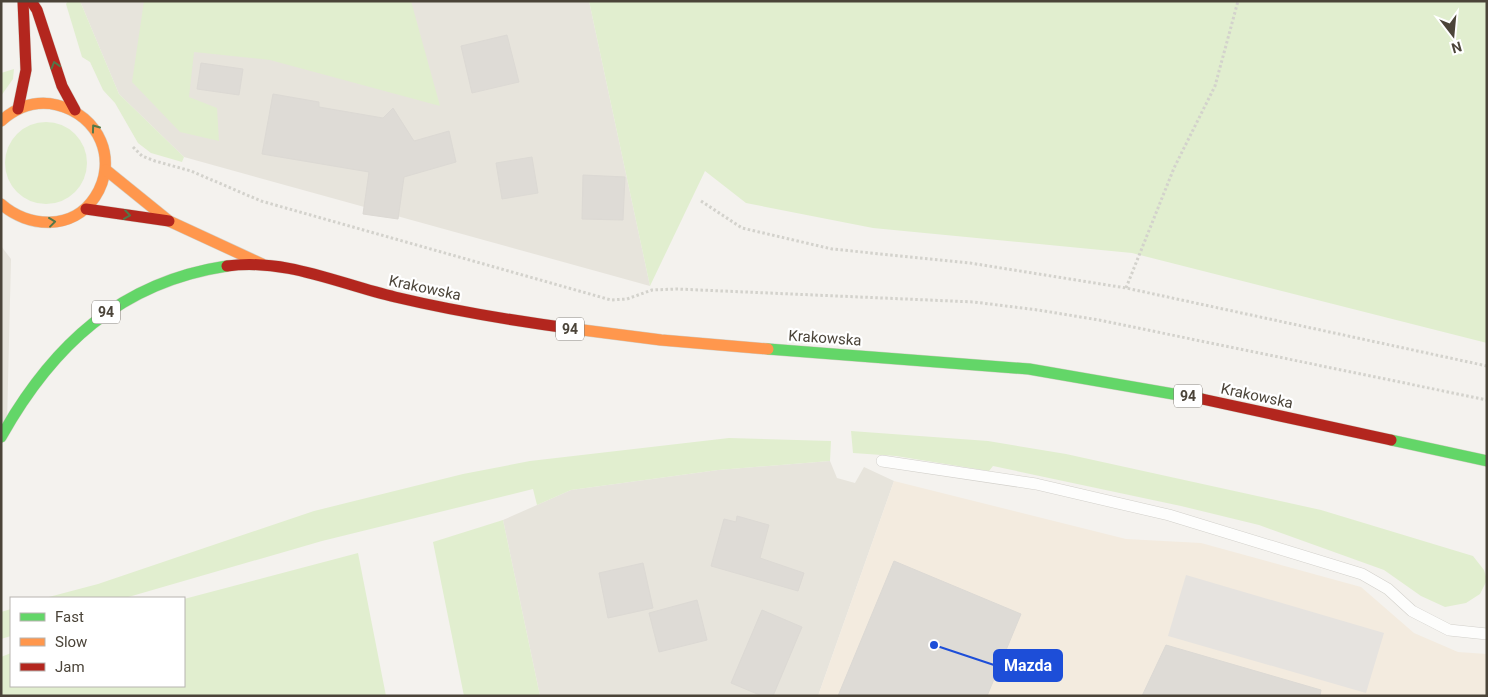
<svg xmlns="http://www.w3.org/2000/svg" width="1488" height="697" font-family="Roboto,sans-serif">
  <rect width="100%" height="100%" fill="#f4f2ee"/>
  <g fill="#e7e4dc">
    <polygon points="80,1 589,1 650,286 184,157 119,94"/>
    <polygon points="1,246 11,259 7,424 1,422"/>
    <polygon points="830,461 837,478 855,483 864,467 894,481 818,696 540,696 503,520 571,490 718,470"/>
  </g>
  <polygon fill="#f3ebdf" points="894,481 1126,539 1201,543 1361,587 1414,633 1458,652 1487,654 1487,696 818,696"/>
  <g fill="#e1eecf">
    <polygon points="68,1 80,1 119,94 184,157 182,162 151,153 138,143 115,103 103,90 90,62 82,57 66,4"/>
    <polygon points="144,1 411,1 440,106 270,60 194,52 189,97 217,108 219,141 180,132 132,82"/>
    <polygon points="589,1 1487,1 1487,343 1132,253 873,228 746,203 705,171 650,286"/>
    <polygon points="14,69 13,79 1,96 1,73"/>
    <circle cx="46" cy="163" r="41"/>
    <polygon points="851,431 988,441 1066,454 1321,510 1473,556 1484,570 1487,580 1480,594 1466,603 1445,607 1421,596 1384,570 1259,525 1181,506 993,466 989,471 896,456 853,453"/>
    <polygon points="729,438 831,441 830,461 718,470 571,490 537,505 533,489 322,541 125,598 45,598 98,584 314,511 463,474 530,461"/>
    <polygon points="503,520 540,696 464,696 433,542"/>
    <polygon points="358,553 386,696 1,696 1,657 11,653 11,686 184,686 184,599"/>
    <polygon points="11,609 11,636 1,639 1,612"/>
  </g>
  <polygon fill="#e6e3df" points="1186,575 1384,633 1366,693 1168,636"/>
  <g fill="#dedbd6" stroke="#dcd9d4">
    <polygon points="507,35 519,82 472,93 461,46"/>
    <polygon points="201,63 243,69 239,95 197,89"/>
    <polygon points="273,94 319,102 319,107 383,118 393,108 414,141 449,131 456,162 404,177 398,219 363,214 369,172 262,154"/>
    <polygon points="532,157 538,193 502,199 496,163"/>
    <polygon points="583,175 625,177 623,220 582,219"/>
    <polygon points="737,516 769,525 760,558 804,573 798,591 711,566 724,519 736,522"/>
    <polygon points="894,561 1021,614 987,696 838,696"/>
    <polygon points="643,563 653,608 608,618 599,573"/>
    <polygon points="697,600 707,640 659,652 649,613"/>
    <polygon points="762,610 802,627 773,696 762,696 731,683"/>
    <polygon points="1166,645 1321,690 1320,696 1142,696"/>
  </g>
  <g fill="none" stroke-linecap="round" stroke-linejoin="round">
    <defs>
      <polyline id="lane" points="882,461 1036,484 1169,515 1362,574 1388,589 1412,611 1449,630 1487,634"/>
      <g id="fast">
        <polyline points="768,349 1029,369 1202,399"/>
        <path d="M 1,437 C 52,346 120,282 227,266"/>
        <polyline points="1391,440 1487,461"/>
      </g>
      <g id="slow">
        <path d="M 1,121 C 17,107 36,100 57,105 C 99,115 119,160 95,197 C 73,231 28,228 1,204"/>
        <polyline points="106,170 169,221 262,264"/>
        <polyline points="575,329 661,340 768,349"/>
      </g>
      <g id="jam">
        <polyline points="31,1 37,10 62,86 75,110"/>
        <polyline points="18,109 26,70 23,1"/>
        <polyline points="86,209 169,221"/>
        <path d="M 227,266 C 286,258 339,284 395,297 C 454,311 515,321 575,329"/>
        <polyline points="1202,399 1391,440"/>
      </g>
    </defs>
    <use href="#lane" stroke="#d2d0cb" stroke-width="12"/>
    <use href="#fast" stroke="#d3cfc5" stroke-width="12"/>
    <use href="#slow" stroke="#d3cfc5" stroke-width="12"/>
    <use href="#jam" stroke="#d3cfc5" stroke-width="12"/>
    <g stroke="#d3d2cc" stroke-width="3" stroke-dasharray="2.5 2.5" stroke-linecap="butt">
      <polyline points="133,147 142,156 155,161 191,171 261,201 611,300 627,299 652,290 677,289 974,302 1038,310 1099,320 1487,400"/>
      <polyline points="701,201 742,228 832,249 970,263 1126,288 1487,366"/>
      <polyline points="1126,288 1174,168 1215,86 1238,1"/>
    </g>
    <use href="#lane" stroke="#fdfdfc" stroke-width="11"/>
    <use href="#fast" stroke="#63d668" stroke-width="11"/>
    <use href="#slow" stroke="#ff974d" stroke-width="11"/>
    <use href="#jam" stroke="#b3261e" stroke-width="11"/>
  </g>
  <defs><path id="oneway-chevron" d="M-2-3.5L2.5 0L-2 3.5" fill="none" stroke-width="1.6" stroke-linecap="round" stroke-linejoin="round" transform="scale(1.25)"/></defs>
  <g stroke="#537749">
    <use href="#oneway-chevron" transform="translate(55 65) rotate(-107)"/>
    <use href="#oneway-chevron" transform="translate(95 128) rotate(-126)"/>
    <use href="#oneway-chevron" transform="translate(127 215) rotate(8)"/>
    <use href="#oneway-chevron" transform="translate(52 222) rotate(-7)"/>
  </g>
  <g text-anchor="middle" stroke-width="4.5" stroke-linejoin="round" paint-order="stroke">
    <g fill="#fff" stroke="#817c74" stroke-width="1">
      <rect x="92" y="300.5" width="28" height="23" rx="4"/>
      <rect x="556" y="317.5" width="28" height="23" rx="4"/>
      <rect x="1174" y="384.5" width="28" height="23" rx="4"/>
    </g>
    <g font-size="14" font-weight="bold" fill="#4b4439">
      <text x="106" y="317">94</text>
      <text x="570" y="334">94</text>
      <text x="1188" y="401">94</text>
    </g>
    <g font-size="15" fill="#4b4439" stroke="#fff">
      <text transform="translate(425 288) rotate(12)" y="5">Krakowska</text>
      <text transform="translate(825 338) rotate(4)" y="5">Krakowska</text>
      <text transform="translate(1257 396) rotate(12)" y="5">Krakowska</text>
    </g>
  </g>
  <path fill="none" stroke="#1d4ed8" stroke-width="2" d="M934 645L994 665"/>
  <circle fill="#1d4ed8" stroke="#fff" stroke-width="2" cx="934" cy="645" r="5"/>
  <rect fill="#1d4ed8" stroke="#1d4ed8" stroke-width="2" x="994" y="650" width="68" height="31" rx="5"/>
  <g font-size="16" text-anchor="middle" font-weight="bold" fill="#fff">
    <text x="1028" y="671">Mazda</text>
  </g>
  <rect width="1488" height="697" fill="none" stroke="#4b4439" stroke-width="5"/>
  <rect x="10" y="597" width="175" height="90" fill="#ffffff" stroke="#b7b4b0"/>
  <rect x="20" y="613" width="25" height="8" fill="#63d668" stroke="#b7b4b0"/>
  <text x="55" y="622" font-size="15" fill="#4b4439">Fast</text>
  <rect x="20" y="638" width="25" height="8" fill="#ff974d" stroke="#b7b4b0"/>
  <text x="55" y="647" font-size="15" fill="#4b4439">Slow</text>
  <rect x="20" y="663" width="25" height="8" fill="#b3261e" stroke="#b7b4b0"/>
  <text x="55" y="672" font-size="15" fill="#4b4439">Jam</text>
  <g transform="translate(1453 35) rotate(164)" stroke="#ffffff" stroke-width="4" paint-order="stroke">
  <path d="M0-4L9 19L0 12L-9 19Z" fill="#4b4439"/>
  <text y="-8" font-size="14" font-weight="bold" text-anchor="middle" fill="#4b4439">N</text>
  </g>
</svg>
